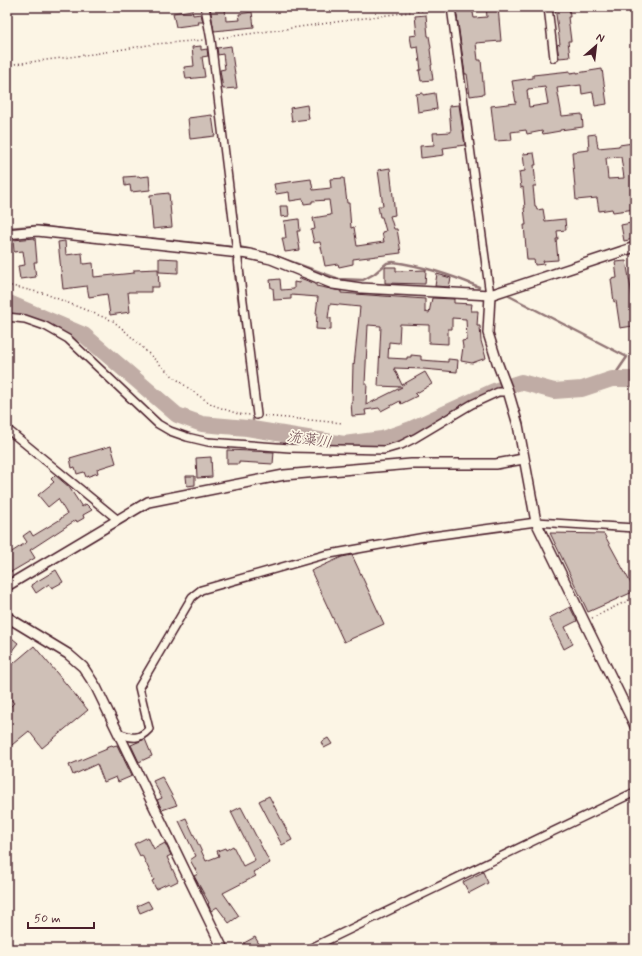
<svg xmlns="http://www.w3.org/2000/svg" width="642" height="956" font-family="Mynerve,'Klee One',sans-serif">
  <rect width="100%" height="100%" fill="#fcf5e5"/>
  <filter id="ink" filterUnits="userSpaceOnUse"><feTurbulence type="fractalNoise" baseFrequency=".025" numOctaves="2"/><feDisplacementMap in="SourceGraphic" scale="8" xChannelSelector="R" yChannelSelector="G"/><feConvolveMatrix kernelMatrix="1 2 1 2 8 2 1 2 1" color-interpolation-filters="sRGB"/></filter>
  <g filter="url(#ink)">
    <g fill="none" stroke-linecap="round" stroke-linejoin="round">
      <g stroke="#917474" stroke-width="2.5">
        <polyline points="7,228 35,226 232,247"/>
        <path d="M 239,247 L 270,254 L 339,279 L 363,280 L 374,274 L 387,263 L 393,262 C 423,266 451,275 479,287"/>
        <polyline points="233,260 248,368"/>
        <polyline points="509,296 627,357 612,379"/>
        <polyline points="247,428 253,423 253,419"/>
      </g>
      <polyline stroke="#c0aca5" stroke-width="16" points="7,302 84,335 177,415 202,424 247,428 344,444 382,439 411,429 494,391 521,382 554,391 582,389 612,379 635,379"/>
    </g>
    <g fill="#cfc0b7" stroke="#4a1f2b" fill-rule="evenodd">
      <polygon points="210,7 225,7 226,21 240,20 239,14 252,12 254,27 214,31"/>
      <polygon points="472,7 474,18 487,17 486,7 498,7 501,41 476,43 478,60 481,60 484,94 470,96 467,74 465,74 456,9"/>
      <polygon points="555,7 569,7 570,17 568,17 571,41 568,41 570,57 559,58 557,45 560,44"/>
      <polygon points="192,10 193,15 201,14 203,22 198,22 199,24 176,27 173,13"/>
      <polygon points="426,15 428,36 429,36 431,48 430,49 432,65 431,65 433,80 421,81 419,70 421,70 418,47 412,48 410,36 417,35 415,16"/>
      <polygon points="201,46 201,50 207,49 208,56 202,57 205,77 186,79 184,67 194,66 192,47"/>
      <polygon points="231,46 237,88 223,89 220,70 225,69 223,54 218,55 217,48"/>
      <path d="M 602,69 L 607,104 L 595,106 L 593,92 L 582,94 L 581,85 L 557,88 L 562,116 L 582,114 L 583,127 L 560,130 L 560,131 L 543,134 L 542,131 L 527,134 L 526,130 L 511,132 L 512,140 L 495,141 L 491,106 L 516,103 L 512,81 L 533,78 L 533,75 L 570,71 L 570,73 L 577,72 L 577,73 ZM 545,87 L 548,104 L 529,107 L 527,90 L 528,90 L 528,89 Z"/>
      <polygon points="423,93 423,95 435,93 437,109 418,112 416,94"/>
      <polygon points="307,105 309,119 292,121 290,108"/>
      <polygon points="459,105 465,145 443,148 444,155 421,158 420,146 434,145 433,133 451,132 449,106"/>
      <polygon points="212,115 215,136 190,139 188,118"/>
      <path d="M 596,134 L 598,148 L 619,146 L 619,145 L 633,143 L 635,157 L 635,209 L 613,212 L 612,209 L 599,211 L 597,198 L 576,200 L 572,152 L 589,150 L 588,135 ZM 621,157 L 624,178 L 608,179 L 606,158 Z"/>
      <polygon points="534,153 536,165 534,165 536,186 533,186 535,206 536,206 537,210 543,209 545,221 565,219 566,230 557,231 558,239 556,239 558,260 543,261 544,264 535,265 534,260 527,260 524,225 526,225 524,208 525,208 523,187 521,188 519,172 525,171 523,154"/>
      <polygon points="390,168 395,215 390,216 394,229 397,229 401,253 353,259 353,264 339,267 338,264 325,266 320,242 314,243 311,230 315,229 313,218 331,215 329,200 312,201 312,203 304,204 303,199 290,201 289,192 276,194 274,184 311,179 313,190 331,188 330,179 344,178 347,203 349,203 351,228 354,227 357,246 384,242 382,232 386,231 382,217 380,217 378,206 383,206 378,170"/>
      <polygon points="139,176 140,177 149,176 150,190 131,192 130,185 125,186 124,177"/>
      <polygon points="169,193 172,227 153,229 150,195"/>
      <polygon points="280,206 288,206 289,216 281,217"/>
      <polygon points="299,219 300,231 297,231 300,250 285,252 282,238 286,238 284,221"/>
      <polygon points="631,223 634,239 624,241 621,225"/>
      <polygon points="35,238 37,262 34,262 36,277 20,279 18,266 25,265 23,251 14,252 13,240"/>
      <polygon points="65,241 66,255 82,253 83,264 93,263 94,277 134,273 134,270 158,269 159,287 151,287 151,292 128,292 130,312 110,315 107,294 89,297 87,286 63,289 58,242"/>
      <polygon points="159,258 178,259 178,273 159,272"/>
      <polygon points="626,261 634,306 631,307 633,326 620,328 616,301 614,302 611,279 617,278 615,262"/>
      <polygon points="385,267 396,267 396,271 426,270 425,284 385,283"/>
      <polygon points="437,274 451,278 449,287 435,286"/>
      <path d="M 300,278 L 316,284 L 316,286 L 341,291 L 341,293 L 425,299 L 425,312 L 429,313 L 432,298 L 454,299 L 454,303 L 472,304 L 471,311 L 478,311 L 477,326 L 480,326 L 481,341 L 486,358 L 472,363 L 461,361 L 463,347 L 462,341 L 467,340 L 466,319 L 452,318 L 452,329 L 448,329 L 448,344 L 429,343 L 429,325 L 400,324 L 399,343 L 389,342 L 388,358 L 407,359 L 407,357 L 411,357 L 411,355 L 421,356 L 421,360 L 448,362 L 448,359 L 458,360 L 457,372 L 423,369 L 394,368 L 402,385 L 425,372 L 432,384 L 415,394 L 417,396 L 401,404 L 400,401 L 381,411 L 379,408 L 365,410 L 366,415 L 352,416 L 351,402 L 352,402 L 353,364 L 354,365 L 360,307 L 330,304 L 328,318 L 331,318 L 331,330 L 316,329 L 317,313 L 316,313 L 318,297 L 291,295 L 291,299 L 274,300 L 273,288 L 271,288 L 270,280 L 280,279 L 281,290 L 294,289 L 294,282 L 299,283 ZM 368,325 L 381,326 L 378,386 L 402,387 L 366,405 L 367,384 L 365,384 Z"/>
      <polygon points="111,446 116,463 97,469 98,473 86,477 84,472 77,474 75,467 72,468 70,458"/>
      <polygon points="227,450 274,452 273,464 239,462 239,464 227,464"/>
      <polygon points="211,457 212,477 197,478 196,458"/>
      <polygon points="55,475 69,487 82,507 86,504 92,510 83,515 84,518 77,522 76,520 30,550 35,558 11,572 7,566 7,555 27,542 23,536 30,531 33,536 61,519 61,518 67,514 58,499 48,507 38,495 54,482 51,479"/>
      <polygon points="186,476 195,476 195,485 187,486"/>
      <polygon points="550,533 604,534 635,591 588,612"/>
      <polygon points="352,555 384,624 344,642 311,571 342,557"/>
      <polygon points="56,570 63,582 52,588 49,584 36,593 31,585"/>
      <polygon points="570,607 577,621 565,627 573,644 564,649 549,618"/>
      <polygon points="7,634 18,643 7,657"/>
      <polygon points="34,646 88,710 42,748 29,731 7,749 7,710 14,703 7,695 7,672 10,670 8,668"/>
      <polygon points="328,738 332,744 324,748 321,742"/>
      <polygon points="145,739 152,756 139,762 131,745"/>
      <polygon points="112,745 113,746 117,745 132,776 118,782 116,777 104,782 97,764 73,775 69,765 107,749 106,747"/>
      <polygon points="162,777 177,805 162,810 157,800 162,798 153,781"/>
      <polygon points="269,796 292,840 282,845 259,801"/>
      <polygon points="241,807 270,863 253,872 256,876 223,893 239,916 229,923 217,907 211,911 208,904 209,903 194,876 198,874 190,860 196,856 179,821 186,818 206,861 219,856 217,851 225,848 226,850 233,846 243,866 255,860 231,812"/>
      <polygon points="148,837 154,849 165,843 171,855 167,857 178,881 170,885 169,883 156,889 152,881 154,880 142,855 140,856 134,844"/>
      <polygon points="483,872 488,883 469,893 463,882"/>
      <polygon points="148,901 152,908 140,913 137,906"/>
      <polygon points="255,937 262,949 247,949 244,943"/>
    </g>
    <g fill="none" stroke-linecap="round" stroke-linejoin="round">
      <defs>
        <g id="minor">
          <polyline points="205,7 211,40 257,415"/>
          <polyline points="451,7 490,295"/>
          <polyline points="548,7 554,58"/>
          <polyline points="7,317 25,319 45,326 68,339 158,424 170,431 187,437 208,442 290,448 384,450 401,445 415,438 472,404 498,392 508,392"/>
          <polyline points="7,429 118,520"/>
          <path d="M 118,733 C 132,738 138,741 149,729 L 139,687 L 192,597 L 201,590 L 324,555 L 425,537 L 536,522 L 635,528"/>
          <polyline points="309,949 635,792"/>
        </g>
        <g id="tertiary">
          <polyline points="7,234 37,231 249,254 271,259 333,284 361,288 490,295 635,247"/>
          <polyline points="490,295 488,333 497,362 508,391 518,425 536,522 635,726"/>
          <polyline points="7,586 148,502 284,475 411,464 496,464 523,459"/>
          <polyline points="7,617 68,654 83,667 96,687 223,949"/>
        </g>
      </defs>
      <use href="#minor" stroke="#4a1f2b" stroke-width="10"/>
      <use href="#tertiary" stroke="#4a1f2b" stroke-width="12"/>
      <g stroke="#4a1f2b" stroke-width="1.5" stroke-dasharray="1 3" stroke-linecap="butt">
        <polyline points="219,38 387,15 443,8"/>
        <polyline points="7,65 93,54 155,44 203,40"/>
        <polyline points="7,285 46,294 113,321 124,330 169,373 192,391 213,405 238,414 250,415"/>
        <polyline points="264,416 343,423"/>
        <polyline points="592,618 635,597"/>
      </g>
      <use href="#minor" stroke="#fcf5e5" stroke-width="7"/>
      <use href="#tertiary" stroke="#fcf5e5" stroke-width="9"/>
    </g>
  </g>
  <g text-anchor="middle" stroke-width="3.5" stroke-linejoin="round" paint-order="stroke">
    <g font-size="15" font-style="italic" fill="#6d4950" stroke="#fcf5e5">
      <text transform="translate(309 439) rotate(8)" y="5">流藻川</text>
    </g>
  </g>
  <rect width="642" height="956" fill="none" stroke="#fcf5e5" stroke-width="24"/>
  <rect x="12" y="12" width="618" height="932" fill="none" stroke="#4a1f2b" stroke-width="1.5" filter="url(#ink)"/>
  <g transform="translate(596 46) rotate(28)" stroke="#fcf5e5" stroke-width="3" paint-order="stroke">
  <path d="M0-3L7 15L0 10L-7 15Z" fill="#4a1f2b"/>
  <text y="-6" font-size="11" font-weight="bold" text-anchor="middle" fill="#4a1f2b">N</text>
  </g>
  <path d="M28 922v6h66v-6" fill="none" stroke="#4a1f2b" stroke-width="2"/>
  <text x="34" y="922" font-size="12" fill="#4a1f2b" stroke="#fcf5e5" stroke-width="3" paint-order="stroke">50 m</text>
</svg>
